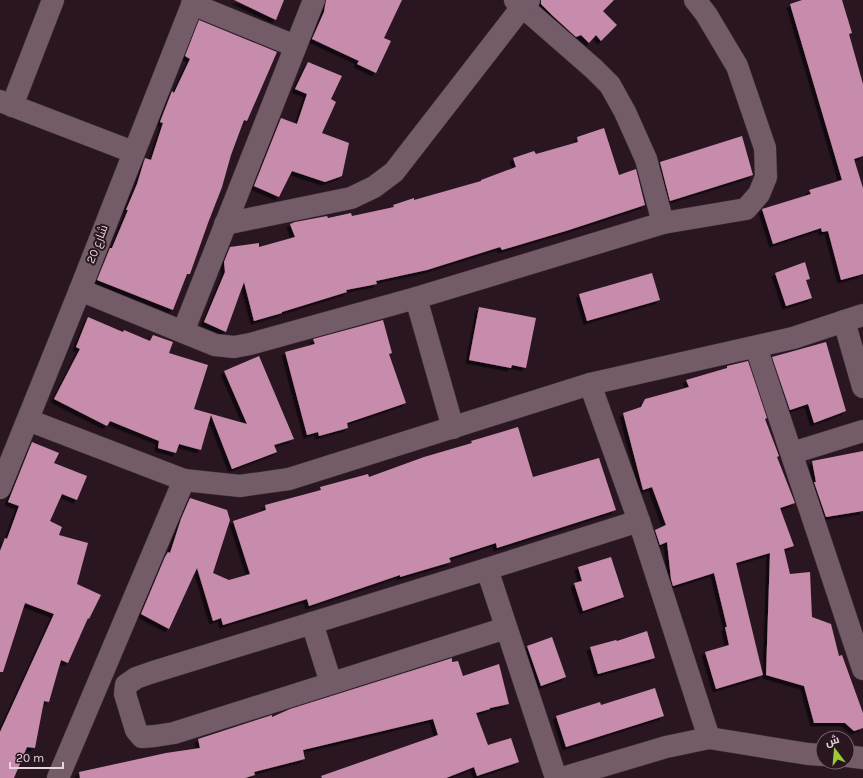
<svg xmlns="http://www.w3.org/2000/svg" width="863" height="778" font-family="Karla,Cairo,sans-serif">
  <defs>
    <filter id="shadow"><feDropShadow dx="-3.5" dy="3.5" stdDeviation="0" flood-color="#0009"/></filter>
  </defs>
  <rect width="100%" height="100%" fill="#291620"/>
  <g fill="#c78cab" filter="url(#shadow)">
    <polygon points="234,0 284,0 276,20"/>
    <polygon points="326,0 402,0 384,38 391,41 376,73 357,64 359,61 312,39 324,12"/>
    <polygon points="541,0 614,0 603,11 617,25 601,41 596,35 589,43 581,35 576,37 553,16 541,4"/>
    <polygon points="802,0 842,0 852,33 849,34 863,84 863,156 854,159 863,188 863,274 841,280 828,231 822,232 821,228 773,244 762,209 811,194 809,190 842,180 790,4"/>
    <polygon points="199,20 277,52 247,121 244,120 231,155 222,187 208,223 190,274 187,274 173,310 97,280 110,248 112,248 128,210 126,210 137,184 145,158 151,160 163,123 160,122 172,91 174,93 190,59 185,56"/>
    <polygon points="308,62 342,76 331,99 336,102 322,133 349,143 342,176 325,182 292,171 279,197 254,186 281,118 297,124 307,94 295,89"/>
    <polygon points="604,128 619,175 636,169 645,205 569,230 502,250 500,247 427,270 376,281 377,284 346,290 347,292 282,312 282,313 254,321 244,282 226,332 204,322 225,272 224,262 230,247 259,243 259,247 295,237 290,224 295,222 327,216 328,218 351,213 352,216 394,207 393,205 414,198 414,200 481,181 481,180 516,167 513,158 534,151 536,154 578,142 577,137"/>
    <polygon points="742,136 753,175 670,201 660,162"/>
    <polygon points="805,262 810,279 806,280 812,298 786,306 775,273"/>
    <polygon points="652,273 660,300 587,321 579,294"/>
    <polygon points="479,307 536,318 526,368 512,365 511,368 469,360"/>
    <polygon points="88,317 123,332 124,330 150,341 153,335 173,342 169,353 208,365 194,409 247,424 224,371 259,356 294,439 274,445 277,452 232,469 211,415 201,450 179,444 176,453 158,448 159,441 110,421 107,426 54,399 80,349 76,347"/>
    <polygon points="383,320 392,353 389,354 406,403 347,423 348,428 319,436 318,432 307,435 285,352 315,344 313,339"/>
    <polygon points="826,342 846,411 814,423 808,404 790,410 772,357"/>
    <polygon points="748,361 767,418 765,419 779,456 777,457 795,503 780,508 794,546 784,549 790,574 810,572 812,617 831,624 839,656 842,655 863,713 863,728 854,731 845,723 814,723 804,686 766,675 770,553 736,563 763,675 716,689 705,652 729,645 725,627 727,627 714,573 673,586 671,579 667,542 660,545 655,530 666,525 652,487 643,490 623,413 641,407 645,399 689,387 686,380 727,368 727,366"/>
    <polygon points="518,427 533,477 599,458 616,510 497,548 496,543 449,558 451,562 400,577 400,575 309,606 307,599 223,625 221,618 213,621 197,568 169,629 141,614 165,557 168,552 170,553 181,519 190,498 227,510 230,520 213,573 229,580 250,574 233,521 266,510 265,505 321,490 320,487 368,474 369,477 424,457 472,443 471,441"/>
    <polygon points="32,442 59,453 54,463 87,476 77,500 62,494 50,521 62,527 59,535 88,543 77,584 101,595 89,619 88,618 68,663 61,660 49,702 44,701 35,748 27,747 14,778 0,778 0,732 54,614 25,603 3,672 0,672 0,551 5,538 7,539 19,506 8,502"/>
    <polygon points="863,451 863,511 826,517 814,482 816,482 812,461"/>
    <polygon points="611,557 624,597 583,611 574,583 582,581 578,567"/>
    <polygon points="647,631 655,658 598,674 590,647 616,640 617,641"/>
    <polygon points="552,637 566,677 541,686 527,646"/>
    <polygon points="452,658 452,662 458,661 463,676 499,664 509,704 490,708 490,709 476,713 488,745 511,738 519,762 477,776 474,767 446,778 322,778 321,776 438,735 433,719 303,750 305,759 254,772 255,775 245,778 80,778 79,772 166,753 200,748 198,739 272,715 272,717 290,709"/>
    <polygon points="655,688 664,716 566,747 556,716 600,702 601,705"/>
  </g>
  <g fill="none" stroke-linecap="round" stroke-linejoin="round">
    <defs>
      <g id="minor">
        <polyline points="515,0 594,69 610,85 625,112 646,159 663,223"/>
        <polyline points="192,4 295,46"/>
        <polyline points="0,101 133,152"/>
        <polyline points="12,106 53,0"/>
        <polyline points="225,224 351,198 374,187 394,172 522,7 529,0"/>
        <polyline points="80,290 215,345 234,347 250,344 416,298 663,223 746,209 759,194 766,177 765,148 737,66 706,14 695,0"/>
        <polyline points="416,298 453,428"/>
        <polyline points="844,321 863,387"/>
        <polyline points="183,332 314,0"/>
        <polyline points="756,347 863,669"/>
        <polyline points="590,384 639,521 709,738"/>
        <polyline points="28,420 184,480 240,486 289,479 590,384 793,338 863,315"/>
        <polyline points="792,453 863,431"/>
        <polyline points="0,488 80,290 194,0"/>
        <polyline points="487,569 556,778"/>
        <polyline points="312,623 331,683"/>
        <polyline points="506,628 174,733 155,736 142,737 136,730 125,694 126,685 136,678 150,673 487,569 639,521"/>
        <polyline points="847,756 863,758"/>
        <polyline points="58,778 184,480"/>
        <polyline points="562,778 666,747 709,738 808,754 823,755"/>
      </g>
    </defs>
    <use href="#minor" stroke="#3f3138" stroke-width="23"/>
    <use href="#minor" stroke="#735b67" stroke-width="22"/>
  </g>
  <g text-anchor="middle" stroke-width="4" stroke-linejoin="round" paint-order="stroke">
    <g font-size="12" fill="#e3d5db" stroke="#291620">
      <text transform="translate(97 244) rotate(-69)" y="4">شارع 20</text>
    </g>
  </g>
  <g transform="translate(835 750) rotate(344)"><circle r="19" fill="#291620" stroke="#73626b"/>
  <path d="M0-3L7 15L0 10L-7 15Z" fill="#9acb35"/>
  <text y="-6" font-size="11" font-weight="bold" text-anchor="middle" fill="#e3d5db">ش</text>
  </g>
  <path d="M10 762v6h53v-6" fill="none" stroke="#e3d5db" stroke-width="2"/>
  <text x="16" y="762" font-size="12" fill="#e3d5db" stroke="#291620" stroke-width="3" paint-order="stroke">20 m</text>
</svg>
